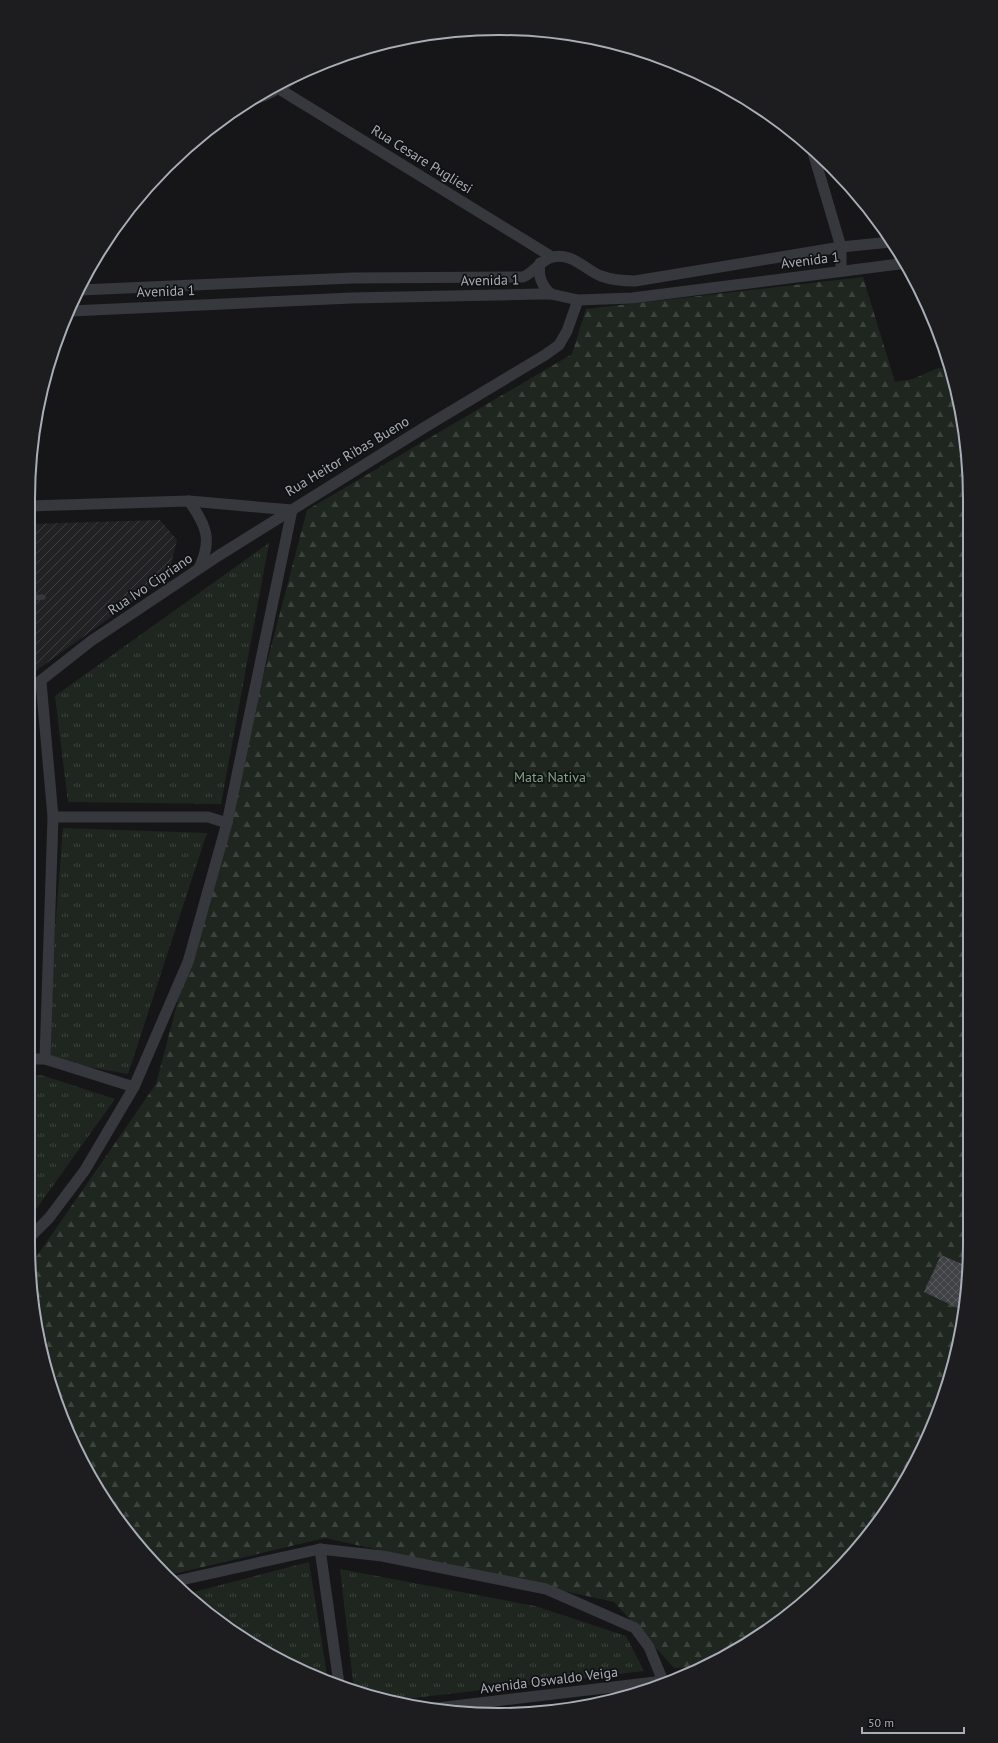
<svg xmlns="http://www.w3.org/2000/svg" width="998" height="1743" font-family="'PT Sans',sans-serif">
  <defs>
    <pattern id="industrial-furrows" width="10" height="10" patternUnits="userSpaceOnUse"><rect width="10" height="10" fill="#222225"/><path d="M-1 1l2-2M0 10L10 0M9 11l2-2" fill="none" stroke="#3f3f43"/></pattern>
    <pattern id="grass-tufts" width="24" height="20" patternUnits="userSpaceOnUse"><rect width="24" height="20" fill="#1e261f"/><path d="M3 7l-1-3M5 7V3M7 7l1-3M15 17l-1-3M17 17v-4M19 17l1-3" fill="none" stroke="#3c433d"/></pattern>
    <pattern id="forest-firs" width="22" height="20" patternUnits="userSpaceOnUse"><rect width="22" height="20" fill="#1e261f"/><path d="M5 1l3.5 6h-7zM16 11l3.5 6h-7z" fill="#3c433d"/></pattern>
    <pattern id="building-cross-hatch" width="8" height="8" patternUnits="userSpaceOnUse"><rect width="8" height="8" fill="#404145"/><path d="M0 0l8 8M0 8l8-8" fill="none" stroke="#595a5e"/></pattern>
  </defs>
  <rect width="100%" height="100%" fill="#161618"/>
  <polygon fill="#222225" points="31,962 33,1045 31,1045"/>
  <polygon fill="url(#industrial-furrows)" points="160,520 177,540 168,576 30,675 29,524"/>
  <g fill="url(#grass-tufts)">
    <polygon points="269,543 221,804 68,802 55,696"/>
    <polygon points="63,828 207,833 128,1074 45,1059"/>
    <polygon points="41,1075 115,1099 32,1215 31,1076"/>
    <polygon points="309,1562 328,1681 291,1667 237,1635 186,1594"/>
    <polygon points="340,1569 535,1606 626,1636 644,1671 388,1701 377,1699 354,1690"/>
  </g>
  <polygon fill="url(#forest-firs)" points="863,277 895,382 913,379 938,368 949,369 969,468 969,1275 945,1396 891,1505 853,1555 786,1618 734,1652 704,1666 674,1668 614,1602 325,1538 165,1576 125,1531 77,1453 53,1395 32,1306 32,1263 156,1084 307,510 572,354 586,309"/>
  <polygon fill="url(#building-cross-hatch)" points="941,1255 969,1267 962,1310 924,1292"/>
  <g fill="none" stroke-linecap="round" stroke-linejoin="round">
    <polyline stroke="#37383d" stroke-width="5.5" points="29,598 43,597"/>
    <g stroke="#37383d" stroke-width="11">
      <polyline points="276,87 552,257"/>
      <path d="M 248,101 C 267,97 282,87 297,75"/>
      <polyline points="812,149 841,247 841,271"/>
      <path d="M 540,263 C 538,276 541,285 551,294"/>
      <path d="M 81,290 L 353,278 L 523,277 C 535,272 540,260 553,257 C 572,252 585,270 601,276 C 612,280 624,281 635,281 L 841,247 L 891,242"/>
      <polyline points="71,311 351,298 540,294 551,294 578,300 632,298 907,263"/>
      <path d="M 189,501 C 206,525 213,540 199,568"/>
      <polyline points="29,506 189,501 292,510"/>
      <polyline points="41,682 53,817 45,1059"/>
      <polyline points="30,689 91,641 218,556 425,427 545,355 559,345 567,331 578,300"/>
      <polyline points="53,817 208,817 227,823"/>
      <polyline points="31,1059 45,1059 134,1087"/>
      <polyline points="32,1235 49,1218 85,1170 134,1087 188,962 227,823 292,510"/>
      <polyline points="320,1549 339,1684"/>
      <polyline points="172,1582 320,1549 382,1556 546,1589 635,1628 649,1647 663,1681"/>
      <polyline points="429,1709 672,1680"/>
    </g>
  </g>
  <g text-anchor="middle" stroke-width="3.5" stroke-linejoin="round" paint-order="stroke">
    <g font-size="14" fill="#a8adb8" stroke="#111113">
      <text transform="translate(422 159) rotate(32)" y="5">Rua Cesare Pugliesi</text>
      <text transform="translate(810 260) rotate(-7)" y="5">Avenida 1</text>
      <text transform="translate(490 280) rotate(-1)" y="5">Avenida 1</text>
      <text transform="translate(166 291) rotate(-2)" y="5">Avenida 1</text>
      <text transform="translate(347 456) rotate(-31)" y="5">Rua Heitor Ribas Bueno</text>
      <text transform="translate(150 584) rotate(-34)" y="5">Rua Ivo Cipriano</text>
      <text transform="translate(549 1680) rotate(-7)" y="5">Avenida Oswaldo Veiga</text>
    </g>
    <g font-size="14" fill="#7fa381" stroke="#111113">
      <text x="550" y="782">Mata Nativa</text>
    </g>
  </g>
  <path d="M0 0H998V1743H0ZM499 35H499A464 464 0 0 1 963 499V1244A464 464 0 0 1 499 1708H499A464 464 0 0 1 35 1244V499A464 464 0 0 1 499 35Z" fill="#1d1d20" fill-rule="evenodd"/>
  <path fill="none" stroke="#a8adb8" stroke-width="2" d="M499 35H499A464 464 0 0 1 963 499V1244A464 464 0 0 1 499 1708H499A464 464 0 0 1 35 1244V499A464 464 0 0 1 499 35Z"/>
  <path d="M862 1727v6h102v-6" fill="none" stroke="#a8adb8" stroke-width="2"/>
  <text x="868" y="1727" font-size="12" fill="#a8adb8" stroke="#111113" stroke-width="3" paint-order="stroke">50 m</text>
</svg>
